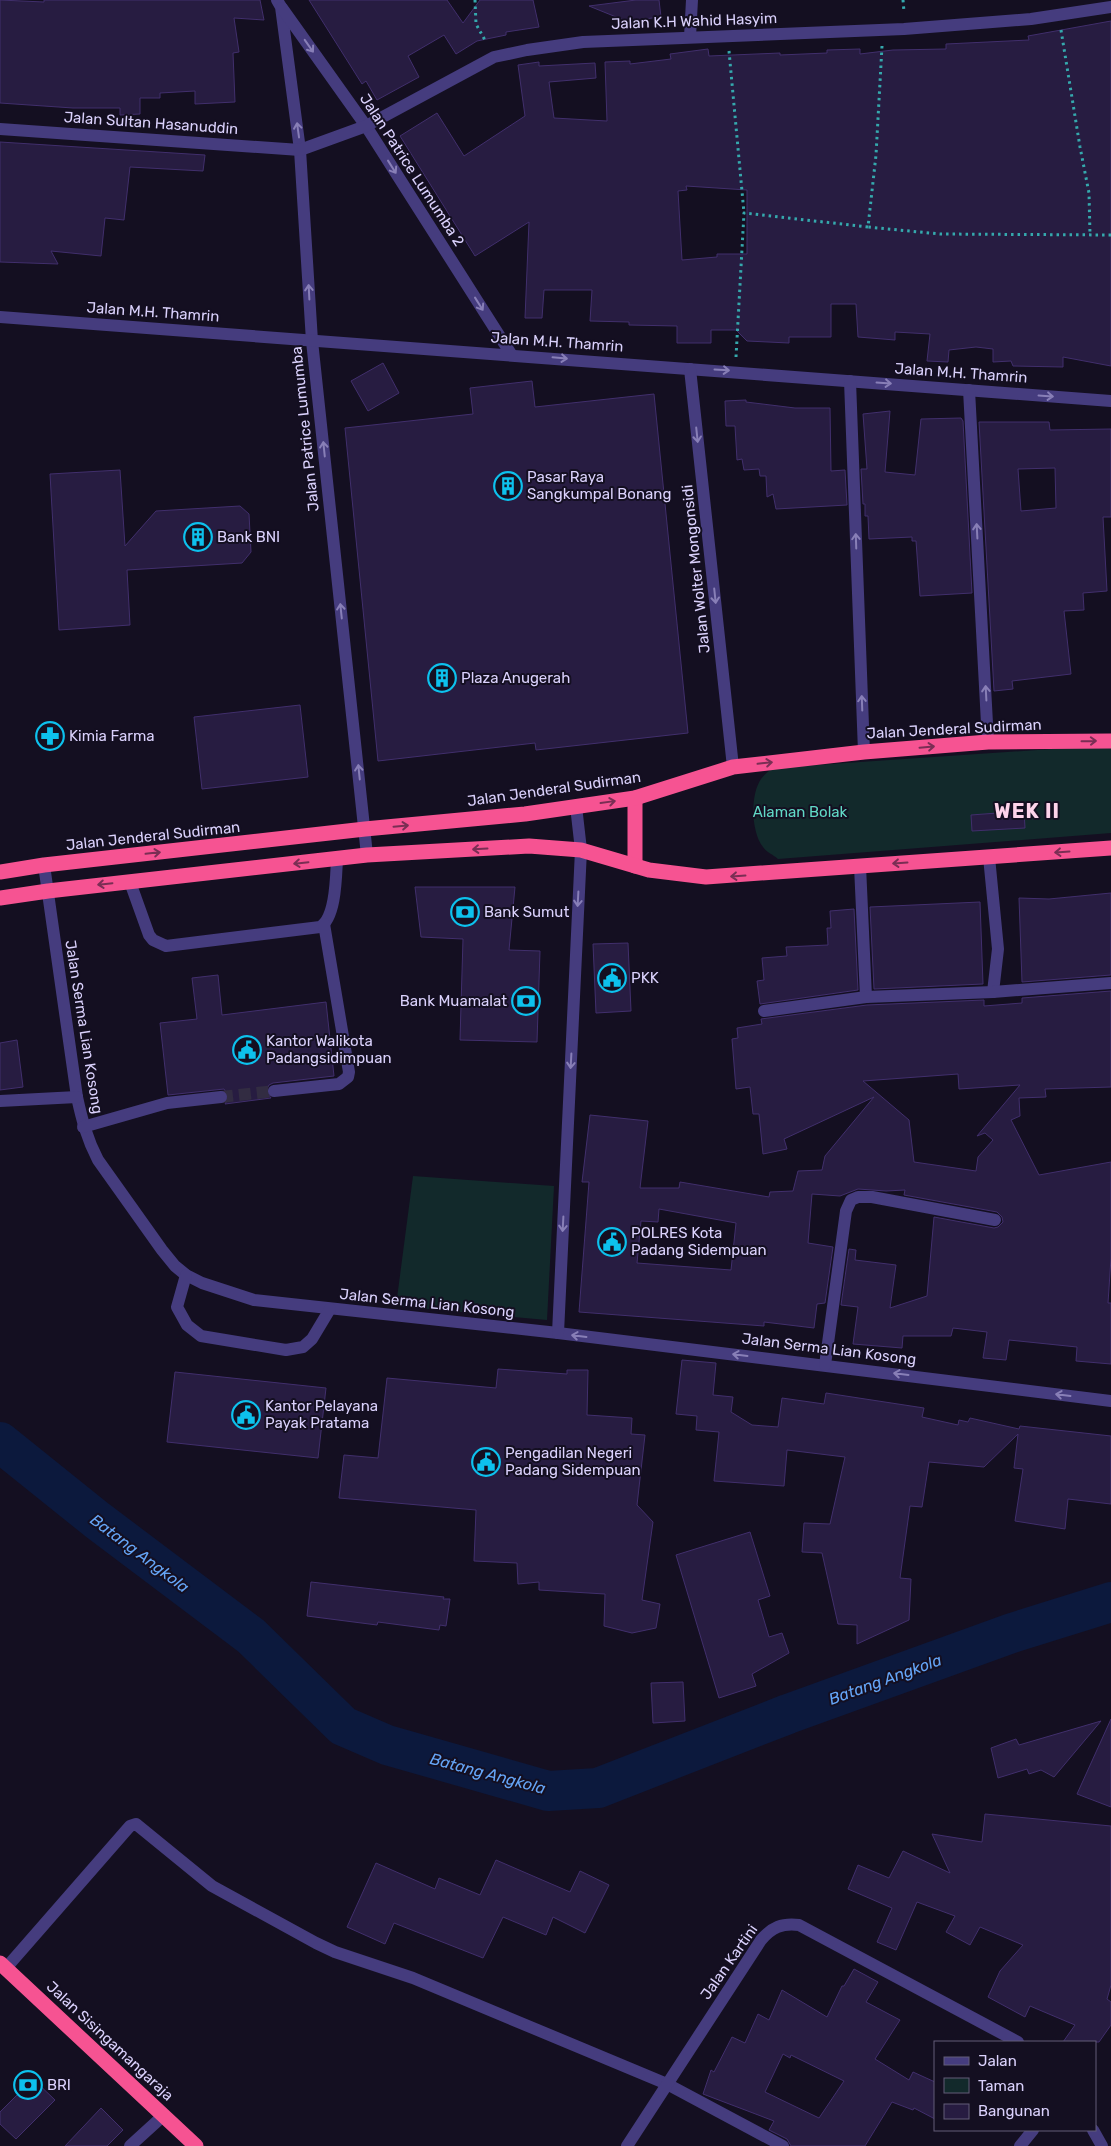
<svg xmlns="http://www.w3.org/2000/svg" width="1111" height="2146" font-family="Rubik,sans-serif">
  <rect width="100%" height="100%" fill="#140f21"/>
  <g fill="#12292b">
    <path d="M 1111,745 L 1111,833 L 778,859 C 774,855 766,852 763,847 C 751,832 750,795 761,779 C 764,775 769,771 772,768 Z"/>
    <polygon points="413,1176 554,1186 547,1320 396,1306"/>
  </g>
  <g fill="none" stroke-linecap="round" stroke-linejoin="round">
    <polyline stroke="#0c193d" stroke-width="40" points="0,1442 97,1520 251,1636 343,1726 387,1745 548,1791 598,1788 788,1714 1012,1633 1111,1602"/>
  </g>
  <g fill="#271c41" stroke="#412f6c" fill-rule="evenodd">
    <polygon points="0,0 44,2 44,0 260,0 264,20 234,18 239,52 233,53 235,102 195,104 195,91 160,93 160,98 140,98 140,114 120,115 120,108 73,108 0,103"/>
    <polygon points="309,0 447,0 463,23 480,0 533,0 539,27 506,32 506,35 477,41 456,54 444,35 408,56 419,77 377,100 366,81 362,84"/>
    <polygon points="636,0 659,0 661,17 626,21 589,6"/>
    <path d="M 1111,21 L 1111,366 L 1063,357 L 1063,367 L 1013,366 L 1011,361 L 993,362 L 993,349 L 976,347 L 949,350 L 948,362 L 927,361 L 930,334 L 895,332 L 895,340 L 858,337 L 856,304 L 831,304 L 831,337 L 789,337 L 789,343 L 747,341 L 736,330 L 711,330 L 711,343 L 677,343 L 677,326 L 629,325 L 629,322 L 590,321 L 592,290 L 544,290 L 542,318 L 525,318 L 529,222 L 475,256 L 400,136 L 437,113 L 464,156 L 525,116 L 518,65 L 539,62 L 539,66 L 595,63 L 596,78 L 549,82 L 554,118 L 607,121 L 605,62 L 630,61 L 630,64 L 671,59 L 670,54 L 708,49 L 709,56 L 780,53 L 780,55 L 827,53 L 827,50 L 860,49 L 860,54 L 893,50 L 946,49 L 946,44 L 1029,40 L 1028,36 ZM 686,186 L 747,190 L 747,254 L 717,254 L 717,257 L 682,260 L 678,191 L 687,190 Z"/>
    <polygon points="0,142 205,155 203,171 130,167 124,220 105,218 101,256 51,251 58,264 0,262"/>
    <polygon points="383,363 399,393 368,411 351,381"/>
    <polygon points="532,381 535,407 654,394 688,733 536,750 535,743 378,761 345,428 473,414 470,388"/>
    <polygon points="746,400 746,402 795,408 830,408 831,471 845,470 847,505 776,509 773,494 767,497 766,476 760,476 759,469 744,470 742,459 737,460 735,426 726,426 725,401"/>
    <polygon points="890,411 885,472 915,475 921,419 961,418 963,421 972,593 920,596 916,541 912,541 912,537 869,539 868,516 865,516 865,504 863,504 861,469 867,469 863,414"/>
    <path d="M 979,422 L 1049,422 L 1050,430 L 1111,429 L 1111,517 L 1103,517 L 1107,591 L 1083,593 L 1084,610 L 1064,611 L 1071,674 L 1012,681 L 1013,689 L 994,691 ZM 1055,468 L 1056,508 L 1021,511 L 1018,469 Z"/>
    <polygon points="120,470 125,546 156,511 240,506 249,514 251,552 242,563 127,570 130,625 59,630 50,474"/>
    <polygon points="300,705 308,777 202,789 194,717"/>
    <polygon points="1024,811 1025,828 972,831 971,815"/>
    <polygon points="415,887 515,887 509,950 540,951 537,1042 460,1040 463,939 421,937"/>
    <polygon points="1111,893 1111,975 1022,982 1019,898 1049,899"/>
    <polygon points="980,902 983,984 874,989 870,907"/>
    <polygon points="854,909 858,990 760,1004 757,981 764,980 762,958 787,956 786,947 828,945 827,928 831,928 830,911"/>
    <polygon points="628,943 631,1011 596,1013 593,944"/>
    <polygon points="218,975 222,1015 326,1002 334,1076 273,1083 269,1085 266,1091 271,1098 225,1104 229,1097 224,1089 168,1095 160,1023 197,1019 192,978"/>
    <path d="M 1111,991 L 1111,1087 L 1045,1089 L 1046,1097 L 1019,1098 L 1020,1116 L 1011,1120 L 1039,1175 L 1111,1162 L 1111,1258 L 1108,1303 L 1111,1303 L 1111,1364 L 1076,1361 L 1077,1347 L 1009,1340 L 1006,1360 L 983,1358 L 987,1332 L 953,1328 L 951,1336 L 903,1336 L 902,1348 L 853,1344 L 858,1307 L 841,1305 L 849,1249 L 856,1250 L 855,1260 L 896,1265 L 890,1308 L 927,1296 L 934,1217 L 994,1228 L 998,1227 L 1003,1222 L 1002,1217 L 997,1212 L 904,1195 L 905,1190 L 886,1191 L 858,1189 L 840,1196 L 812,1194 L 808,1243 L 833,1247 L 825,1303 L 817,1304 L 814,1328 L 764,1322 L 764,1326 L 579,1312 L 589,1182 L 582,1182 L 590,1115 L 648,1121 L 640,1188 L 679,1188 L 680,1182 L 769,1197 L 770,1192 L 793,1191 L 798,1171 L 822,1170 L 825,1156 L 874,1097 L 784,1139 L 787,1149 L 763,1154 L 759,1114 L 753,1114 L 750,1087 L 736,1089 L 732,1039 L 738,1038 L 737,1028 L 762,1024 L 761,1019 L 867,1005 L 984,1000 L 984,1006 L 1022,1003 L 1022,998 ZM 958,1074 L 959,1089 L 1020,1085 L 977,1136 L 985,1133 L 993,1140 L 978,1157 L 976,1171 L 914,1162 L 909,1120 L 863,1081 ZM 659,1209 L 736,1223 L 731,1270 L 637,1263 L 641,1221 L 658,1222 Z"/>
    <polygon points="17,1040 23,1087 0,1090 0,1043"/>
    <polygon points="682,1360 716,1363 713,1395 733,1397 731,1412 752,1425 778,1427 782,1398 824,1404 826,1393 924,1408 922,1417 958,1425 959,1420 968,1422 970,1418 1019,1429 1020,1426 1111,1436 1111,1504 1068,1499 1065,1529 1015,1521 1023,1469 1014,1468 1018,1434 984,1467 929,1462 922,1507 910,1506 900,1578 911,1579 909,1620 857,1644 857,1625 838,1624 822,1553 802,1552 804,1523 830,1524 845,1457 787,1450 784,1486 714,1481 719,1432 696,1430 697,1416 676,1414"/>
    <polygon points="498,1369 567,1374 567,1370 588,1370 587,1415 632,1418 631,1434 645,1435 637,1505 653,1522 642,1600 660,1604 656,1628 632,1633 604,1626 605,1594 539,1590 539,1582 518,1584 517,1563 474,1561 476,1510 339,1498 344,1455 378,1458 387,1378 496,1388"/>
    <polygon points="175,1372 326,1388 318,1458 167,1442"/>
    <polygon points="750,1532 770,1596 758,1600 769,1637 782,1633 789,1653 752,1674 756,1686 719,1698 676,1555"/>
    <polygon points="311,1582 444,1597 443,1599 450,1599 446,1626 440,1625 439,1630 378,1622 377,1625 307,1616"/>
    <polygon points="683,1682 685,1721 653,1723 651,1683"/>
    <polygon points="1111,1719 1111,1807 1077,1794"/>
    <polygon points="1101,1721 1054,1777 1041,1770 1029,1774 1027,1769 998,1778 991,1748 1016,1739 1019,1745"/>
    <polygon points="985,1814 1111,1826 1111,1985 1107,1999 1111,2002 1111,2025 1099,2042 1063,2042 1075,2025 1030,2006 1025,2017 988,1997 1000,1971 1023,1945 980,1927 970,1945 946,1932 955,1916 917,1902 896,1950 877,1942 892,1908 848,1889 858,1865 889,1878 903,1851 950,1873 932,1834 982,1842"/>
    <polygon points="496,1860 570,1892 580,1871 609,1885 585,1933 553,1917 546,1935 503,1917 483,1958 394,1923 385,1944 347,1927 376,1863 435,1889 439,1878 480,1895"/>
    <path d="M 854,1969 L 878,1982 L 866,2002 L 900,2020 L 875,2059 L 909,2080 L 913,2072 L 935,2082 L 935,2119 L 914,2108 L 913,2110 L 892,2102 L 865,2146 L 791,2146 L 787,2139 L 769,2130 L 774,2121 L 703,2094 L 711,2070 L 714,2072 L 732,2037 L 745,2043 L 758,2014 L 769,2020 L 782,1990 L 827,2017 L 842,1986 L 844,1986 ZM 783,2054 L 790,2058 L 791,2055 L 844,2081 L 819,2118 L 765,2092 Z"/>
    <polygon points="33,2079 55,2100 16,2139 0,2124 0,2112"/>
    <polygon points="101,2108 123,2130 107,2146 65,2146"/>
  </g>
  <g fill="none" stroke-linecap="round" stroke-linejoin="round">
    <polyline stroke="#322c42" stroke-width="12" stroke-dasharray="12 6" stroke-linecap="butt" points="221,1097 274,1091"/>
    <g stroke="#35a9ad" stroke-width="3" stroke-dasharray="2.5 4" stroke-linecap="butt">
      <polyline points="475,0 476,24 486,42"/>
      <polyline points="903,0 904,12"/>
      <polyline points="1061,30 1080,147 1089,193 1090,235"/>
      <polyline points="882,46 876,155 868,227 940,234 1111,235"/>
      <polyline points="729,51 744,213"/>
      <polyline points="736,357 744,213 868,227"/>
    </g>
    <g stroke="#453c7e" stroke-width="12">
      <polyline points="277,0 281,7 300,150 312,341 367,855"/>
      <polyline points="282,8 366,126 511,354"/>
      <polyline points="690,37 692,0"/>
      <polyline points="0,129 300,150 366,126 494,57 527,50 583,42 904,29 1031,19 1111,7"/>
      <polyline points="0,317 1111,401"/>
      <polyline points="690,369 733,767"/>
      <polyline points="850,381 864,752"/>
      <polyline points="969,390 988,742"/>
      <polyline points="989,857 998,949 993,992"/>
      <path d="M 44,865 L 77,1097 C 82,1120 87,1139 98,1160 L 162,1250 L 175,1266 L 186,1275 L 202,1283 L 254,1300 L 558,1333 L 1111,1401"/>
      <polyline points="860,866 866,997"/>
      <path d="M 130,882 L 149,935 L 153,940 L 166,946 L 320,927 C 336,918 336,876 337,859"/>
      <polyline points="764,1011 866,997 993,992 1111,983"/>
      <polyline points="274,1091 339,1084 348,1077 349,1072 324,924"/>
      <polyline points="0,1101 77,1097"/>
      <polyline points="83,1127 167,1103 221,1097"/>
      <polyline points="186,1275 177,1307 187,1325 201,1336 286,1350 303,1347 312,1339 330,1309"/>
      <polyline points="558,1333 581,850 576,806"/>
      <polyline points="825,1365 846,1211 851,1200 858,1197 872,1197 995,1220"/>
      <polyline points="6,1968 130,1826 136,1824 212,1886 316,1943 335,1952 413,1978 667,2084 783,2146"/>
      <polyline points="1093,2130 1102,2146"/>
      <polyline points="130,2146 164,2115"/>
      <path d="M 627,2146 L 761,1940 C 772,1927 782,1923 799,1925 L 1018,2042"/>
      <polyline points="1020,2146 1033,2130"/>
    </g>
    <g stroke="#f65392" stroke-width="15">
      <polyline points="635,798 635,866"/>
      <polyline points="0,872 44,865 365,829 525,814 635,798 733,767 864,752 988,742 1111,741"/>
      <polyline points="0,898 48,891 367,855 529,846 581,850 649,870 706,877 1111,848"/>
      <polyline points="0,1963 196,2146"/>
    </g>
  </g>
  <defs><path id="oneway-shaft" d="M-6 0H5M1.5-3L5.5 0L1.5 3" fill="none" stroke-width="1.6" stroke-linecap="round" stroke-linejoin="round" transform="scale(1.25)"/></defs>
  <g stroke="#887fb7">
    <use href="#oneway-shaft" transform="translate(309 46) rotate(55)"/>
    <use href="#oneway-shaft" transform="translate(298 130) rotate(-98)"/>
    <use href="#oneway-shaft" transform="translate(392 167) rotate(58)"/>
    <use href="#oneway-shaft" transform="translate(309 292) rotate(-93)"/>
    <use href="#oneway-shaft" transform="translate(479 304) rotate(58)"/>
    <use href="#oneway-shaft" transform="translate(560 358) rotate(5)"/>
    <use href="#oneway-shaft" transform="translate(722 370) rotate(3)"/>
    <use href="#oneway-shaft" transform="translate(884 383) rotate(4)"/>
    <use href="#oneway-shaft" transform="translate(1046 396) rotate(4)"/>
    <use href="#oneway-shaft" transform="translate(697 435) rotate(84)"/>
    <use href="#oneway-shaft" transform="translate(324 449) rotate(-96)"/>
    <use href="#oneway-shaft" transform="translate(977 531) rotate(-93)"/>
    <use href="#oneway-shaft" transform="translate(856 541) rotate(-92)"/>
    <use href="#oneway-shaft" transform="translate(715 596) rotate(84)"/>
    <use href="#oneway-shaft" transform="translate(341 611) rotate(-96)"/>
    <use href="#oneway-shaft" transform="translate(986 693) rotate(-93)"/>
    <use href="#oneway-shaft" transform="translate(862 703) rotate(-92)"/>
    <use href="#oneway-shaft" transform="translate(359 772) rotate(-96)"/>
    <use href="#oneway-shaft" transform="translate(578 899) rotate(93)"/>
    <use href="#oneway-shaft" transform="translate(571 1061) rotate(93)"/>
    <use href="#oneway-shaft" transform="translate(563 1224) rotate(93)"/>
    <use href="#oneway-shaft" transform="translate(579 1336) rotate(-173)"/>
    <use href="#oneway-shaft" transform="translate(740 1355) rotate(-173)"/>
    <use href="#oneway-shaft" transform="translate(901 1374) rotate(-173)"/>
    <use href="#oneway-shaft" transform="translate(1063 1395) rotate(-173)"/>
  </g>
  <g stroke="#7a2e54">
    <use href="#oneway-shaft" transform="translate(1089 741) rotate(-1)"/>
    <use href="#oneway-shaft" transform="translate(927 747) rotate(-5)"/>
    <use href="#oneway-shaft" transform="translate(765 763) rotate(-6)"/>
    <use href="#oneway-shaft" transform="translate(608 802) rotate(-8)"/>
    <use href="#oneway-shaft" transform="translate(401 826) rotate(-5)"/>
    <use href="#oneway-shaft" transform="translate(480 849) rotate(177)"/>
    <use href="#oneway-shaft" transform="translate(1062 852) rotate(176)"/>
    <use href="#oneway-shaft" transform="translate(153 853) rotate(-6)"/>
    <use href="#oneway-shaft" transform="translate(301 863) rotate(174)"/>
    <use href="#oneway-shaft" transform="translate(900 863) rotate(176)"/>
    <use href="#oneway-shaft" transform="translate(738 876) rotate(176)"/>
    <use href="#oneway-shaft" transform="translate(105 884) rotate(174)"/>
  </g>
  <defs>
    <symbol id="building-ring" viewBox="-11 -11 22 22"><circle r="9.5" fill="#140f21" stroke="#0dc1ed" stroke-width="1.5"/><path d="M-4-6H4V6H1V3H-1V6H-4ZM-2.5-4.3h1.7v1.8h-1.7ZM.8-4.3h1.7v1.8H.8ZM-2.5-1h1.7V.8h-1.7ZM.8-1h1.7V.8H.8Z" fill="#0dc1ed"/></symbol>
    <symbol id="pharmacy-ring" viewBox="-11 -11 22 22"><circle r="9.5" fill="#140f21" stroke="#0dc1ed" stroke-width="1.5"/><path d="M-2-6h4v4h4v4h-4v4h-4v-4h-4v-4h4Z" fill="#0dc1ed"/></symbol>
    <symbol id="bank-ring" viewBox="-11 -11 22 22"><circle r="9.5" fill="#140f21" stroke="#0dc1ed" stroke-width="1.5"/><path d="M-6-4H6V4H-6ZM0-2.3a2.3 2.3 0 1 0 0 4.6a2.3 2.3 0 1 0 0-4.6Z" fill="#0dc1ed"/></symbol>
    <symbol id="civic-ring" viewBox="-11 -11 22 22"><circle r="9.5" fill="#140f21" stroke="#0dc1ed" stroke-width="1.5"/><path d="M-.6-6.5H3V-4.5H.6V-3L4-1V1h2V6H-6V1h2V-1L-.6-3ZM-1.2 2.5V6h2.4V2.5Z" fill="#0dc1ed"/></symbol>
  </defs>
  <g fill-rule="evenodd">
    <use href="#building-ring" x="492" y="470" width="32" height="32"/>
    <use href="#building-ring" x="182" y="521" width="32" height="32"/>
    <use href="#building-ring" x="426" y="662" width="32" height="32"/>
    <use href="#pharmacy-ring" x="34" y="720" width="32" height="32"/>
    <use href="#bank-ring" x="449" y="896" width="32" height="32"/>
    <use href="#civic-ring" x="596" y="962" width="32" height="32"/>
    <use href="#bank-ring" x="510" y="985" width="32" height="32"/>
    <use href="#civic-ring" x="231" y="1034" width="32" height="32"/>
    <use href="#civic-ring" x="596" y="1226" width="32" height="32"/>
    <use href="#civic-ring" x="230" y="1399" width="32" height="32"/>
    <use href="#civic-ring" x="470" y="1446" width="32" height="32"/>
    <use href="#bank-ring" x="12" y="2069" width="32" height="32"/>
  </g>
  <g text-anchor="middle" stroke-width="4" stroke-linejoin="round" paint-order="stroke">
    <g font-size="15" fill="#dad1fc" stroke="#140f21">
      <text transform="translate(694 21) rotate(-2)" y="5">Jalan K.H Wahid Hasyim</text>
      <text transform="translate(151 123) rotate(4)" y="5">Jalan Sultan Hasanuddin</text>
      <text transform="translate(412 170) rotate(57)" y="5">Jalan Patrice Lumumba 2</text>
      <text transform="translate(153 312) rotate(4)" y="5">Jalan M.H. Thamrin</text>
      <text transform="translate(557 342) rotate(4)" y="5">Jalan M.H. Thamrin</text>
      <text transform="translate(961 373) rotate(4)" y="5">Jalan M.H. Thamrin</text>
      <text transform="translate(305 429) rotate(-96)" y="5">Jalan Patrice Lumumba</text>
      <text transform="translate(696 569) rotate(-96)" y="5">Jalan Wolter Mongonsidi</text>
      <text transform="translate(954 729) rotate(-3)" y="5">Jalan Jenderal Sudirman</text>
      <text transform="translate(554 789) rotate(-8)" y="5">Jalan Jenderal Sudirman</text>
      <text transform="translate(153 836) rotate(-6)" y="5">Jalan Jenderal Sudirman</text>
      <text transform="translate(84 1027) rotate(81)" y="5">Jalan Serma Lian Kosong</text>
      <text transform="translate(427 1303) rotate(6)" y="5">Jalan Serma Lian Kosong</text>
      <text transform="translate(829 1349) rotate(7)" y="5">Jalan Serma Lian Kosong</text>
      <text transform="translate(729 1962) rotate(-55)" y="5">Jalan Kartini</text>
      <text transform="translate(110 2041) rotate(43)" y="5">Jalan Sisingamangaraja</text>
    </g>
    <g font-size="15" fill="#dad1fc" stroke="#140f21" text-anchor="start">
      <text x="527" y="482">Pasar Raya<tspan x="527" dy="17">Sangkumpal Bonang</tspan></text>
      <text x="217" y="542">Bank BNI</text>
      <text x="461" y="683">Plaza Anugerah</text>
      <text x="69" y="741">Kimia Farma</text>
      <text x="484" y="917">Bank Sumut</text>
      <text x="631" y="983">PKK</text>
      <text x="507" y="1006" text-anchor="end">Bank Muamalat</text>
      <text x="266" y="1046">Kantor Walikota<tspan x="266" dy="17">Padangsidimpuan</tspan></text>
      <text x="631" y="1238">POLRES Kota<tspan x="631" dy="17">Padang Sidempuan</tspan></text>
      <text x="265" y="1411">Kantor Pelayana<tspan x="265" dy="17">Payak Pratama</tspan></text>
      <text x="505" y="1458">Pengadilan Negeri<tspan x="505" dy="17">Padang Sidempuan</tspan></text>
      <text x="47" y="2090">BRI</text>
    </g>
    <g font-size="15" fill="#61d8c6" stroke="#140f21">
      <text x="800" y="817">Alaman Bolak</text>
    </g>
    <g font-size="16" font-style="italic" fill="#65a5f7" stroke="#140f21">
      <text transform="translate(140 1553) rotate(37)" y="6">Batang Angkola</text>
      <text transform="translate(885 1679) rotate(-20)" y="6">Batang Angkola</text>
      <text transform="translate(488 1773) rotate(15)" y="6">Batang Angkola</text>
    </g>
    <g font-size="20" font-weight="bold" letter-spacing="1" fill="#fdd3ea" stroke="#140f21">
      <text x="1027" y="818">WEK II</text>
    </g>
  </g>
  <rect x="934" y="2041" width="162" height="90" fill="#140f21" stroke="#635d79"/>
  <rect x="944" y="2057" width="25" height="8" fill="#453c7e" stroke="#635d79"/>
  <text x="978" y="2066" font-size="15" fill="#dad1fc">Jalan</text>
  <rect x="944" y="2078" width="25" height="15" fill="#12292b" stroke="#635d79"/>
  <text x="978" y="2091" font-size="15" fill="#dad1fc">Taman</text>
  <rect x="944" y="2104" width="25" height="15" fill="#271c41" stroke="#635d79"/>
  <text x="978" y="2116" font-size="15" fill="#dad1fc">Bangunan</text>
</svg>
